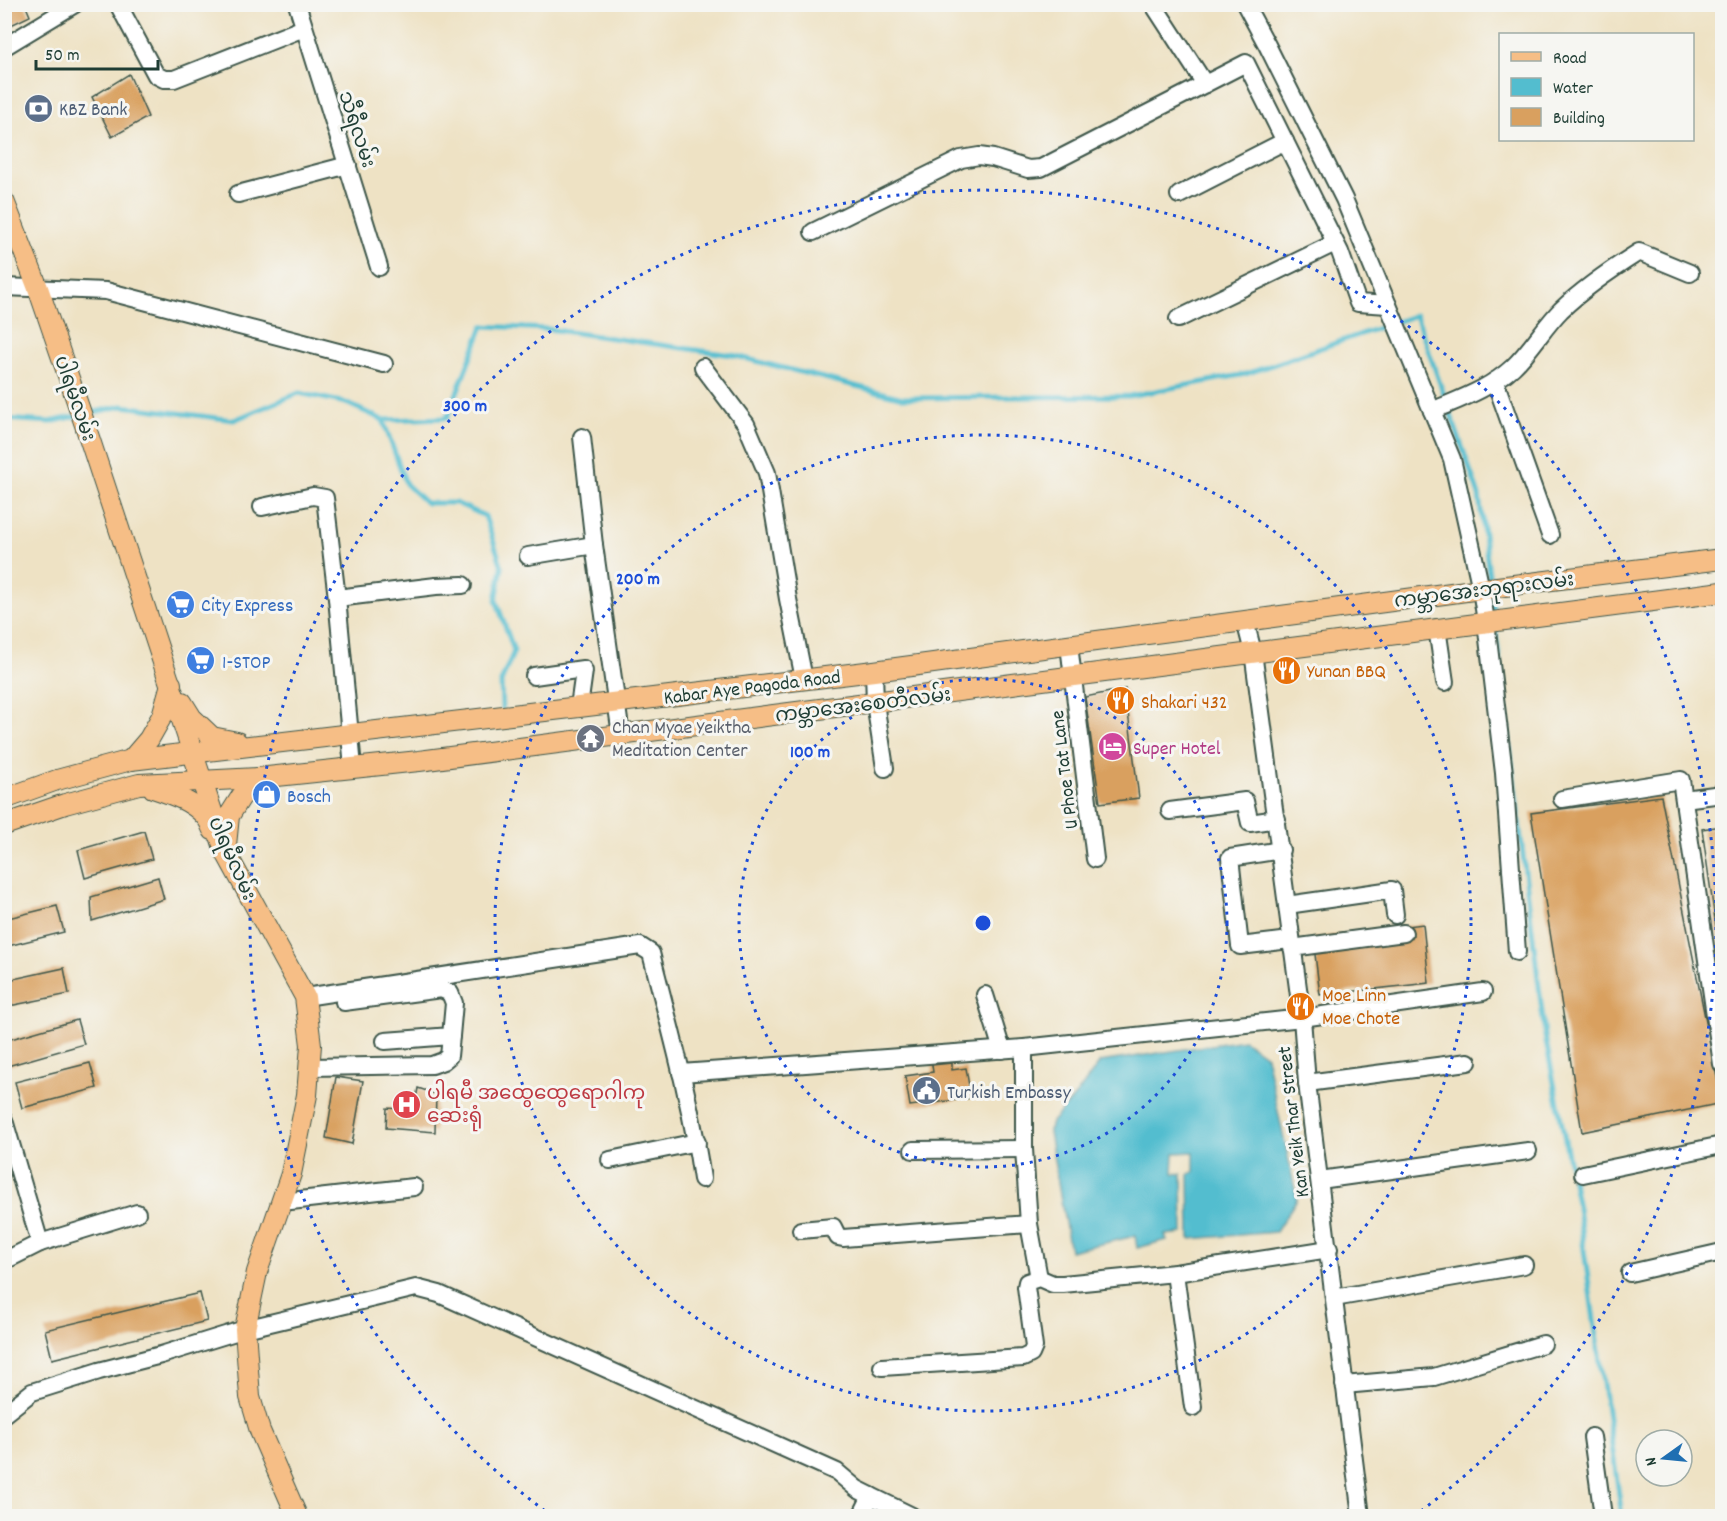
<svg xmlns="http://www.w3.org/2000/svg" width="1727" height="1521" font-family="Dekko,'Noto Sans Myanmar',sans-serif">
  <rect width="100%" height="100%" fill="#f6f6f2"/>
  <filter id="ink" filterUnits="userSpaceOnUse"><feTurbulence type="fractalNoise" baseFrequency=".0167" numOctaves="2"/><feDisplacementMap in="SourceGraphic" scale="12" xChannelSelector="R" yChannelSelector="G"/><feConvolveMatrix kernelMatrix="1 2 1 2 8 2 1 2 1" color-interpolation-filters="sRGB"/></filter>
  <filter id="wash" filterUnits="userSpaceOnUse"><feTurbulence type="fractalNoise" baseFrequency=".008" numOctaves="4" result="noise"/><feDisplacementMap in="SourceGraphic" scale="24" xChannelSelector="R" yChannelSelector="G"/><feGaussianBlur stdDeviation="1.35" result="paint"/><feColorMatrix in="noise" values="0 0 0 0 0 0 0 0 0 0 0 0 0 0 0 0 0 1.4 0 .05"/><feComposite in="paint" operator="in"/></filter>
  <g filter="url(#wash)">
    <rect width="100%" height="100%" fill="#eee2c4"/>
    <polygon fill="#53bdcf" stroke="#397d82" stroke-width="1.5" points="1244,1040 1266,1056 1297,1199 1276,1232 1190,1239 1189,1174 1194,1172 1194,1152 1174,1153 1173,1173 1182,1174 1183,1233 1165,1235 1167,1240 1137,1248 1135,1236 1070,1251 1049,1132 1050,1124 1077,1094 1100,1062"/>
    <g fill="none" stroke-linecap="round" stroke-linejoin="round">
      <g stroke="#53bdcf" stroke-width="5">
        <polyline points="86,414 122,406 234,420 299,393 346,403 383,420 406,484 426,503 456,503 485,516 502,567 496,600 514,651 501,682 502,708"/>
        <polyline points="4,419 50,422 77,416"/>
        <polyline points="383,420 447,418 483,326 548,329 732,355 903,398 1129,396 1246,374 1416,315 1479,495 1490,582"/>
        <polyline points="1491,592 1545,1036 1578,1208 1622,1516"/>
      </g>
    </g>
    <g id="blocks">
      <g fill="#d9a05f">
        <polygon points="4,4 25,4 30,16 9,26 4,17"/>
        <polygon points="129,74 148,117 112,137 92,97"/>
        <polygon points="1125,689 1139,798 1100,803 1085,697"/>
        <polygon points="1661,796 1722,1103 1582,1132 1531,813"/>
        <polygon points="1722,826 1722,962 1721,962 1702,829"/>
        <polygon points="144,831 152,859 85,878 78,850"/>
        <polygon points="158,877 164,899 92,921 91,897"/>
        <polygon points="57,906 64,932 4,947 4,919"/>
        <polygon points="1423,924 1429,983 1320,995 1313,938"/>
        <polygon points="64,968 69,994 4,1007 4,981"/>
        <polygon points="77,1020 84,1044 4,1067 4,1041"/>
        <polygon points="90,1063 97,1088 22,1108 15,1082"/>
        <polygon points="952,1063 952,1070 966,1068 971,1098 910,1106 905,1076 933,1072 932,1065"/>
        <polygon points="336,1077 363,1081 352,1144 326,1138"/>
        <polygon points="418,1088 436,1094 435,1132 386,1128 387,1108 414,1110"/>
        <polygon points="200,1293 207,1321 52,1359 45,1330"/>
      </g>
    </g>
  </g>
  <g filter="url(#ink)">
    <use href="#blocks" fill-opacity="0" stroke="#3e564a" stroke-width="1.5"/>
    <g fill="none" stroke-linecap="round" stroke-linejoin="round">
      <defs>
        <g id="minor">
          <polyline points="118,4 156,75 164,79 174,79 304,28"/>
          <polyline points="297,4 379,267"/>
          <polyline points="1153,4 1205,84"/>
          <polyline points="1245,4 1267,45 1344,199 1452,459 1481,589 1486,622 1504,773 1517,952"/>
          <polyline points="4,47 75,4"/>
          <polyline points="238,194 348,165"/>
          <polyline points="1179,195 1285,141"/>
          <polyline points="813,232 961,159 979,156 993,158 1028,169 1041,168 1246,63 1340,252 1358,303 1388,305"/>
          <polyline points="4,287 106,291 384,364"/>
          <polyline points="1178,319 1335,243"/>
          <polyline points="703,367 746,424 767,473 788,599 804,679"/>
          <polyline points="1495,381 1550,535"/>
          <path d="M 1432,411 C 1462,398 1489,389 1513,367 C 1531,350 1544,327 1561,310 C 1584,288 1612,269 1639,252 L 1690,273"/>
          <polyline points="582,437 594,545 621,735"/>
          <polyline points="262,507 313,496 325,498 337,598 353,767"/>
          <polyline points="528,556 594,545"/>
          <polyline points="337,598 436,586 463,585"/>
          <polyline points="1245,621 1253,652 1302,1018 1307,1083 1361,1516"/>
          <polyline points="1437,628 1445,682"/>
          <polyline points="1069,645 1095,859"/>
          <polyline points="874,671 875,703 885,768"/>
          <polyline points="534,676 583,669 584,671 579,707"/>
          <polyline points="1562,799 1681,780 1722,1064"/>
          <polyline points="1684,799 1722,794"/>
          <polyline points="1170,811 1245,801 1250,823 1277,819"/>
          <polyline points="1281,850 1230,858 1240,946 1290,940"/>
          <polyline points="1287,905 1392,890 1395,915"/>
          <polyline points="1292,948 1404,933"/>
          <polyline points="985,995 1002,1050"/>
          <path d="M 305,997 L 640,946 L 651,953 C 670,1028 691,1102 702,1179"/>
          <polyline points="344,1002 441,989 450,993 454,1003 451,1036 385,1041"/>
          <polyline points="1024,1048 1024,1149 1029,1224 1039,1278"/>
          <polyline points="310,1067 432,1065 443,1061 449,1056 451,1036"/>
          <polyline points="681,1073 1024,1048 1302,1018 1483,992"/>
          <polyline points="1307,1083 1468,1062"/>
          <polyline points="4,1120 40,1243 4,1261"/>
          <polyline points="913,1150 1024,1149"/>
          <polyline points="610,1160 697,1142"/>
          <polyline points="1583,1174 1722,1145"/>
          <polyline points="1320,1180 1528,1151"/>
          <polyline points="282,1202 414,1187"/>
          <polyline points="801,1230 833,1227 838,1237 843,1238 1029,1224"/>
          <polyline points="40,1243 137,1213"/>
          <polyline points="1175,1273 1193,1407"/>
          <polyline points="1630,1273 1722,1252"/>
          <polyline points="1334,1298 1524,1265"/>
          <polyline points="882,1367 1023,1358 1031,1354 1034,1347 1026,1287 1027,1282 1039,1278 1053,1284 1063,1284 1175,1273 1329,1249"/>
          <polyline points="1344,1385 1434,1377 1543,1344"/>
          <polyline points="4,1414 32,1392 99,1371 161,1355 245,1329 416,1288 439,1294 837,1472 857,1489 871,1496 861,1516"/>
          <polyline points="1592,1437 1603,1516"/>
          <polyline points="871,1496 912,1516"/>
        </g>
        <g id="major">
          <polyline points="4,201 38,288 84,422 225,851 305,997 311,1045 307,1095 291,1174 257,1272 245,1329 250,1397 260,1431 297,1516"/>
          <polyline points="182,702 192,718 212,737 237,742"/>
          <polyline points="131,760 149,739 162,716 171,684"/>
          <path d="M 153,788 C 171,794 193,801 206,817 C 209,820 211,826 213,830"/>
          <polyline points="4,799 57,780 131,760 579,707 874,671 1481,589 1722,559"/>
          <polyline points="4,825 65,804 139,784 258,778 419,761 1722,592"/>
          <polyline points="226,845 229,816 241,797 258,778"/>
        </g>
      </defs>
      <use href="#minor" stroke="#3e564a" stroke-width="20"/>
      <use href="#major" stroke="#3e564a" stroke-width="22"/>
      <use href="#minor" stroke="#fff" stroke-width="16"/>
      <use href="#major" stroke="#f6be86" stroke-width="20"/>
    </g>
  </g>
  <g fill="none" stroke="#1d4ed8" stroke-width="3" stroke-dasharray="3 6">
    <circle cx="983" cy="923" r="244"/>
    <circle cx="983" cy="923" r="488"/>
    <path d="M552 1516A733 733 0 1 1 1414 1516"/>
  </g>
  <defs>
    <symbol id="bank-disc" viewBox="-11 -11 22 22"><circle r="9.5" fill="#5c6f8a" stroke="#f6f6f2"/><path d="M-6-4H6V4H-6ZM0-2.3a2.3 2.3 0 1 0 0 4.6a2.3 2.3 0 1 0 0-4.6Z" fill="#fff"/></symbol>
    <symbol id="supermarket-disc" viewBox="-11 -11 22 22"><circle r="9.5" fill="#3f7fe0" stroke="#f6f6f2"/><path d="M-6-5.5h2.5l.6 2H6L4.5 2H-2.5L-4.4-4H-6ZM-1.5 3.2a1.3 1.3 0 1 0 .1 0ZM3 3.2a1.3 1.3 0 1 0 .1 0Z" fill="#fff"/></symbol>
    <symbol id="restaurant-disc" viewBox="-11 -11 22 22"><circle r="9.5" fill="#e8710a" stroke="#f6f6f2"/><path d="M-5-6h1v4h1v-4h1v4h1v-4h1v5L-1.5 .5V6h-2V.5L-5-1ZM5-6V6H3V1.5H1.5Q1.5-4 5-6Z" fill="#fff"/></symbol>
    <symbol id="temple-disc" viewBox="-11 -11 22 22"><circle r="9.5" fill="#6b7280" stroke="#f6f6f2"/><path d="M0-6L5-2H3V0L6.5 2.5H4V6H1.5V3h-3V6H-4V2.5H-6.5L-3 0V-2H-5Z" fill="#fff"/></symbol>
    <symbol id="hotel-disc" viewBox="-11 -11 22 22"><circle r="9.5" fill="#d1479c" stroke="#f6f6f2"/><path d="M-6-4.5h1.5V1H6V5H4.5V3h-9V5H-6ZM-4 0a1.8 1.8 0 1 1 3.6 0ZM.5 0V-2.5h3Q6-2.5 6 0Z" fill="#fff"/></symbol>
    <symbol id="shop-disc" viewBox="-11 -11 22 22"><circle r="9.5" fill="#3f7fe0" stroke="#f6f6f2"/><path d="M-5-2.5h2.3a2.7 3.5 0 0 1 5.4 0H5L5.5 6h-11ZM-1.5-2.5h3a1.5 2.3 0 0 0-3 0Z" fill="#fff"/></symbol>
    <symbol id="civic-disc" viewBox="-11 -11 22 22"><circle r="9.5" fill="#5c6f8a" stroke="#f6f6f2"/><path d="M-.6-6.5H3V-4.5H.6V-3L4-1V1h2V6H-6V1h2V-1L-.6-3ZM-1.2 2.5V6h2.4V2.5Z" fill="#fff"/></symbol>
    <symbol id="hospital-disc" viewBox="-11 -11 22 22"><circle r="9.5" fill="#e0444e" stroke="#f6f6f2"/><path d="M-5-5h3v3.5h4V-5h3V5h-3V1.5h-4V5h-3Z" fill="#fff"/></symbol>
  </defs>
  <g fill-rule="evenodd">
    <use href="#bank-disc" x="22" y="92" width="33" height="33"/>
    <use href="#supermarket-disc" x="164" y="588" width="33" height="33"/>
    <use href="#supermarket-disc" x="184" y="644" width="33" height="33"/>
    <use href="#restaurant-disc" x="1270" y="654" width="33" height="33"/>
    <use href="#restaurant-disc" x="1104" y="684" width="33" height="33"/>
    <use href="#temple-disc" x="574" y="722" width="33" height="33"/>
    <use href="#hotel-disc" x="1096" y="730" width="33" height="33"/>
    <use href="#shop-disc" x="250" y="778" width="33" height="33"/>
    <use href="#restaurant-disc" x="1284" y="990" width="33" height="33"/>
    <use href="#civic-disc" x="910" y="1074" width="33" height="33"/>
    <use href="#hospital-disc" x="390" y="1088" width="33" height="33"/>
  </g>
  <g text-anchor="middle" stroke-width="6" stroke-linejoin="round" paint-order="stroke">
    <g font-size="20" fill="#4e5e75" stroke="#f6f6f2" text-anchor="start">
      <text x="59" y="115">KBZ Bank</text>
      <text x="947" y="1098">Turkish Embassy</text>
    </g>
    <g font-size="20" fill="#1f3d34" stroke="#f6f6f2">
      <text transform="translate(358 129) rotate(72)" y="7">သီရီလမ်း</text>
      <text transform="translate(76 398) rotate(71)" y="7">ပါရမီလမ်း</text>
      <text transform="translate(1484 589) rotate(-7)" y="7">ကမ္ဘာအေးဘုရားလမ်း</text>
      <text transform="translate(752 686) rotate(-7)" y="7">Kabar Aye Pagoda Road</text>
      <text transform="translate(863 704) rotate(-7)" y="7">ကမ္ဘာအေးစေတီလမ်း</text>
      <text transform="translate(1063 770) rotate(-97)" y="7">U Phoe Tat Lane</text>
      <text transform="translate(233 858) rotate(66)" y="7">ပါရမီလမ်း</text>
      <text transform="translate(1292 1122) rotate(-97)" y="7">Kan Yeik Thar Street</text>
    </g>
    <g font-size="20" fill="#366cbe" stroke="#f6f6f2" text-anchor="start">
      <text x="201" y="611">City Express</text>
      <text x="222" y="668">1-STOP</text>
      <text x="287" y="802">Bosch</text>
    </g>
    <g font-size="20" fill="#c56008" stroke="#f6f6f2" text-anchor="start">
      <text x="1307" y="677">Yunan BBQ</text>
      <text x="1141" y="708">Shakari 432</text>
      <text x="1322" y="1001">Moe Linn<tspan x="1322" dy="23">Moe Chote</tspan></text>
    </g>
    <g font-size="20" fill="#5b616d" stroke="#f6f6f2" text-anchor="start">
      <text x="612" y="733">Chan Myae Yeiktha<tspan x="612" dy="23">Meditation Center</tspan></text>
    </g>
    <g font-size="20" fill="#b23c85" stroke="#f6f6f2" text-anchor="start">
      <text x="1133" y="754">Super Hotel</text>
    </g>
    <g font-size="20" fill="#be3a42" stroke="#f6f6f2" text-anchor="start">
      <text x="427" y="1099">ပါရမီ အထွေထွေရောဂါကု<tspan x="427" dy="23">ဆေးရုံ</tspan></text>
    </g>
  </g>
  <circle cx="983" cy="923" r="9" fill="#1d4ed8" stroke="#f6f6f2" stroke-width="3"/>
  <g font-size="18" text-anchor="middle" font-weight="bold" fill="#1d4ed8" stroke="#f6f6f2" stroke-width="6" stroke-linejoin="round" paint-order="stroke">
    <text x="465" y="411">300 m</text>
    <text x="638" y="584">200 m</text>
    <text x="810" y="757">100 m</text>
  </g>
  <rect width="1727" height="1521" fill="none" stroke="#f6f6f2" stroke-width="24"/>
  <rect x="1499" y="33" width="195" height="108" fill="#f6f6f2" stroke="#a0aca6" stroke-width="1.5"/>
  <rect x="1511" y="52" width="30" height="9" fill="#f6be86" stroke="#a0aca6" stroke-width="1.5"/>
  <text x="1553" y="63" font-size="18" fill="#1f3d34">Road</text>
  <rect x="1511" y="78" width="30" height="18" fill="#53bdcf" stroke="#a0aca6" stroke-width="1.5"/>
  <text x="1553" y="93" font-size="18" fill="#1f3d34">Water</text>
  <rect x="1511" y="108" width="30" height="18" fill="#d9a05f" stroke="#a0aca6" stroke-width="1.5"/>
  <text x="1553" y="123" font-size="18" fill="#1f3d34">Building</text>
  <g transform="translate(1664 1458) rotate(255)"><circle r="28" fill="#f6f6f2" stroke="#a0aca6" stroke-width="1.5"/>
  <path d="M0-4.5L10 22L0 15L-10 22Z" fill="#1f6fb2"/>
  <text y="-9" font-size="16" font-weight="bold" text-anchor="middle" fill="#1f3d34">N</text>
  </g>
  <path d="M36 60v9h122v-9" fill="none" stroke="#1f3d34" stroke-width="3"/>
  <text x="45" y="60" font-size="18" fill="#1f3d34" stroke="#f6f6f2" stroke-width="4.5" paint-order="stroke">50 m</text>
</svg>
